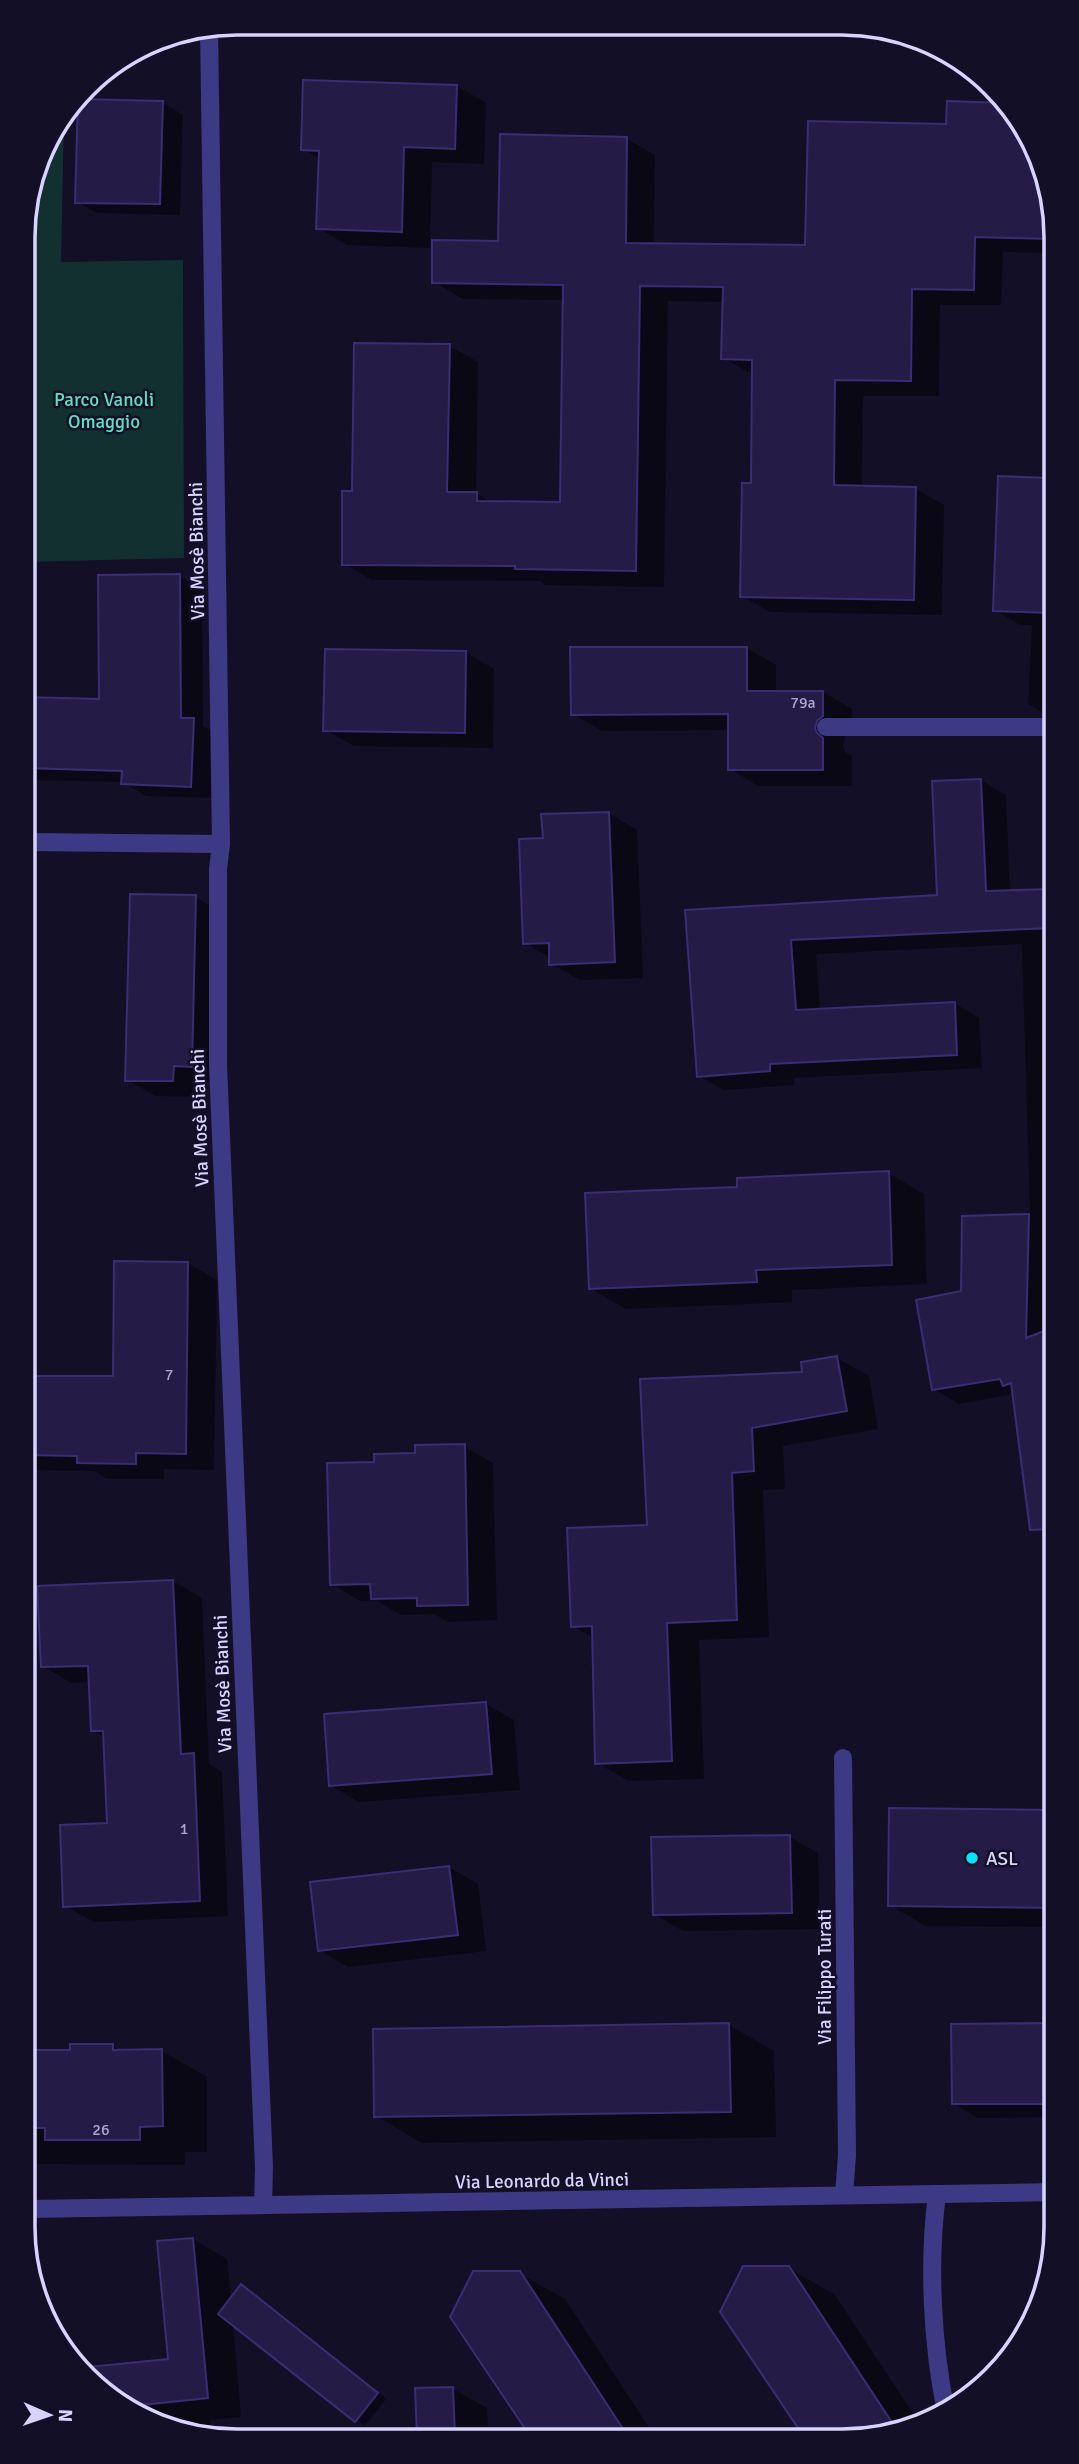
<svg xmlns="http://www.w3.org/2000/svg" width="1079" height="2464" font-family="Signika,sans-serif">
  <rect width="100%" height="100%" fill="#130f26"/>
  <polygon fill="#12302f" points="64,117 61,262 183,260 184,558 24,562 23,222 45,142"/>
  <g fill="#0007">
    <polygon points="305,82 457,86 486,103 484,164 432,162 430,248 347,245 318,228 320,159 303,149"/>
    <polygon points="949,102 1008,104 1020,118 1049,181 1049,253 1003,252 1001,305 940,305 939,396 863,396 862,487 916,489 944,505 942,615 770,612 742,596 753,485 754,375 723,358 724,302 668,301 664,587 545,585 540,581 372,580 344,564 354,493 449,346 478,362 476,493 492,503 562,503 565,300 463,299 434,282 500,243 627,139 655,155 654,245 807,247 948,125"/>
    <polygon points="163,103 183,115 180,215 97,213 77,202"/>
    <polygon points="1050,479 1051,717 1028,704 1032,625 1020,625 995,610"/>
    <polygon points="179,576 202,589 203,726 216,733 213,798 146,796 123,782 25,780 25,699 100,701"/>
    <polygon points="747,648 776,665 776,693 823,692 852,709 852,733 845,737 843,745 845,752 852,756 852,786 758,786 730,769 729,730 602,731 573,714"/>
    <polygon points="465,652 494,669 493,748 354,746 325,730"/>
    <polygon points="981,780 1006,795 1010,892 1051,891 1053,1558 1037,1504 1014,1394 959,1404 934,1389 963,1292 964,1218 1030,1215 1022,944 816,954 820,1010 954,1003 979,1018 982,1068 794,1078 794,1085 724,1090 699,1076 686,912 938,897"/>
    <polygon points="609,813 637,830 643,978 580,980 551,964 551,958 525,943 544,840"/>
    <polygon points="195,897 224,914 220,1082 202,1081 202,1097 156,1096 127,1080"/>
    <polygon points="888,1173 924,1194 927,1284 792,1290 792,1302 626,1309 590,1288 739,1188"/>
    <polygon points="188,1263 217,1280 214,1470 164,1469 164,1479 107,1479 94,1471 27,1470 27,1378 114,1378"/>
    <polygon points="837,1358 869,1376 878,1429 783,1446 785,1489 763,1490 769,1637 699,1640 704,1779 629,1781 597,1763 594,1638 573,1626 648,1527 804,1374"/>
    <polygon points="464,1446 493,1463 497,1620 448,1622 434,1614 401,1615 376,1600 360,1601 332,1584 376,1464"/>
    <polygon points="173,1581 202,1598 209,1764 222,1772 228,1916 94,1922 65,1906 109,1825 105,1738 92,1730 90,1682 71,1683 43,1666"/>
    <polygon points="486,1704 514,1720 520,1790 359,1802 330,1785"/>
    <polygon points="891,1810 1054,1811 1055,1927 926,1926 890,1905"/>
    <polygon points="790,1837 818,1853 820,1929 683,1931 654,1914"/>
    <polygon points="449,1867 478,1884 486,1951 348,1967 319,1950"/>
    <polygon points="729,2025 774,2051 776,2137 422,2143 376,2116"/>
    <polygon points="1055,2025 1055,2117 978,2118 953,2103 953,2026"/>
    <polygon points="112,2046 121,2051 162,2051 207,2077 207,2152 185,2152 185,2165 30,2164 29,2051 71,2051"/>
    <polygon points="193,2239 227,2259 231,2300 251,2292 386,2399 365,2426 233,2323 241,2417 210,2420 211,2437 195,2437 95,2388 77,2367 81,2369 170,2361"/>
    <polygon points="789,2268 835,2295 920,2424 898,2434 804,2434 722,2312"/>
    <polygon points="30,2270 36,2274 37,2299 30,2283"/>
    <polygon points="519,2273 565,2299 654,2435 532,2436"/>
    <polygon points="1044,2291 1040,2309 1028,2328 1026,2324"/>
    <polygon points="453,2389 487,2408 488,2436 419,2436 417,2390"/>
  </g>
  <g fill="#241b47" stroke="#3b2d73" stroke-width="2">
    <polygon points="303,80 457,85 455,149 404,147 402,232 316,229 319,151 301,150"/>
    <polygon points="78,99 163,101 160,204 75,203"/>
    <polygon points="947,101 1007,103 1020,118 1049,181 1049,239 975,237 974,290 912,289 911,381 835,380 834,485 916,487 914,600 740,597 742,483 751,483 752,360 721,359 723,287 640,286 636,571 515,569 515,566 342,565 342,491 352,491 354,343 450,344 447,492 477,492 477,501 560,502 563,285 432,283 432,240 498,241 500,134 627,137 626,243 805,245 808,121 946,124"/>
    <polygon points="998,476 1050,478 1050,613 993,611"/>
    <polygon points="180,574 181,718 194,718 191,787 121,784 122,771 25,768 25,697 99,699 98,575"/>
    <polygon points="570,647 747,647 747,691 823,691 823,716 817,721 815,728 817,733 823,738 823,770 728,770 728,714 571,715"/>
    <polygon points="325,649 466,651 465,733 323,731"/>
    <polygon points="981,779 986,891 1051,889 1051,928 791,940 796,1010 955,1002 957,1055 770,1064 770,1071 697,1077 685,910 937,895 932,781"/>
    <polygon points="609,812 615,962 549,965 549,943 523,944 519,839 543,838 541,814"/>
    <polygon points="130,894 196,895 192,1067 174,1066 173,1081 125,1081"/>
    <polygon points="889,1171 892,1265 756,1270 757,1282 589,1289 585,1193 737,1187 737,1178"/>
    <polygon points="1029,1214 1026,1338 1044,1331 1053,1354 1053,1529 1030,1530 1011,1383 1003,1386 1000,1379 932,1390 916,1300 961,1291 962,1216"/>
    <polygon points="114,1261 188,1262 186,1454 136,1453 136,1464 77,1463 77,1456 27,1455 27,1376 113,1376"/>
    <polygon points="837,1356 847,1411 752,1428 754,1471 732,1473 737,1620 667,1623 672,1761 595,1764 592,1626 571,1627 567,1528 647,1525 640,1379 802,1372 801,1362"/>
    <polygon points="465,1444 468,1605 417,1606 417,1598 371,1599 370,1584 330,1585 327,1463 374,1462 374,1454 415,1453 415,1445"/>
    <polygon points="173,1580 181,1754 194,1753 200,1901 63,1907 60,1825 107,1823 103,1731 91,1731 88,1666 41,1667 37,1586"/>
    <polygon points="486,1702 492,1774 329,1786 324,1714"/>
    <polygon points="889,1808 1054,1810 1055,1908 888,1906"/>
    <polygon points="790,1835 792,1913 653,1915 651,1837"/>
    <polygon points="449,1866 458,1935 318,1951 310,1882"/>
    <polygon points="729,2023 731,2112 374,2117 373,2029"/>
    <polygon points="1055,2023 1055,2104 952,2104 951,2024"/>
    <polygon points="70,2044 113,2044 113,2050 162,2049 163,2126 140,2127 140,2140 45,2140 45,2128 30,2128 29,2050 70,2050"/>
    <polygon points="193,2238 208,2398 132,2406 95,2388 78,2368 168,2359 157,2241"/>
    <polygon points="743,2266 789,2266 899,2433 802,2434 720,2312"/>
    <polygon points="473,2271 520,2271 627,2435 530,2436 450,2317"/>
    <polygon points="241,2284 378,2393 355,2422 218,2314"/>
    <polygon points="453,2387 455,2436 417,2436 415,2388"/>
  </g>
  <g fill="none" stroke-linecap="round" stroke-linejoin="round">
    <polyline stroke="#3d3a85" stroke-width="18" points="826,727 1051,727"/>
    <g stroke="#3d3a85" stroke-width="18">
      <polyline points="209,28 221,844 218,869 218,1065 264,2167 263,2205"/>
      <polyline points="25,842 221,844"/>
      <polyline points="843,1758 847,2155 844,2195"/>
      <path d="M 937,2194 C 928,2263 932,2343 946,2412"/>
    </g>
    <polyline stroke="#3d3a85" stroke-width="18" points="30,2209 1056,2192"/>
  </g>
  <circle fill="#00e5ff" stroke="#130f26" stroke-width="2.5" cx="972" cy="1858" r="7"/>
  <g text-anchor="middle" stroke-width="5" stroke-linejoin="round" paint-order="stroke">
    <g font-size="16" fill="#aca6d1">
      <text x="803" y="708">79a</text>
      <text x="169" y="1380">7</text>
      <text x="184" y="1834">1</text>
      <text x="101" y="2135">26</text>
    </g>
    <g font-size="19" fill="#5fe0c0" stroke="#130f26">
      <text x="104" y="406">Parco Vanoli<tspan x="104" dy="22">Omaggio</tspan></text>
    </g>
    <g font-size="19" fill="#d9d4ff" stroke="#130f26">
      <text transform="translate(196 551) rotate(-91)" y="7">Via Mosè Bianchi</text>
      <text transform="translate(199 1118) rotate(-92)" y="7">Via Mosè Bianchi</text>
      <text transform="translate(222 1684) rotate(-92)" y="7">Via Mosè Bianchi</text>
      <text transform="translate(824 1977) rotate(-90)" y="7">Via Filippo Turati</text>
      <text transform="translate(542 2180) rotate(-1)" y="7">Via Leonardo da Vinci</text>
    </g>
    <g font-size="19" fill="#d9d4ff" stroke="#130f26" text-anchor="start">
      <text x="986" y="1865">ASL</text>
    </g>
  </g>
  <path d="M0 0H1079V2464H0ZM237 35H842A202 202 0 0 1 1044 237V2227A202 202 0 0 1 842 2429H237A202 202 0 0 1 35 2227V237A202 202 0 0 1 237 35Z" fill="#130f26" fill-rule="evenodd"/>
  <path fill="none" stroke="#d9d4ff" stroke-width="3.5" d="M237 35H842A202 202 0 0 1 1044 237V2227A202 202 0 0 1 842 2429H237A202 202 0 0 1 35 2227V237A202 202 0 0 1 237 35Z"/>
  <g transform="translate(49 2415) rotate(92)" stroke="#130f26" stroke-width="5" paint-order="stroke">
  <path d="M0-5L12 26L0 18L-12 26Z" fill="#d9d4ff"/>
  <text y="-10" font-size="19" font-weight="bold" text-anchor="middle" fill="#d9d4ff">N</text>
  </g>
</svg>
